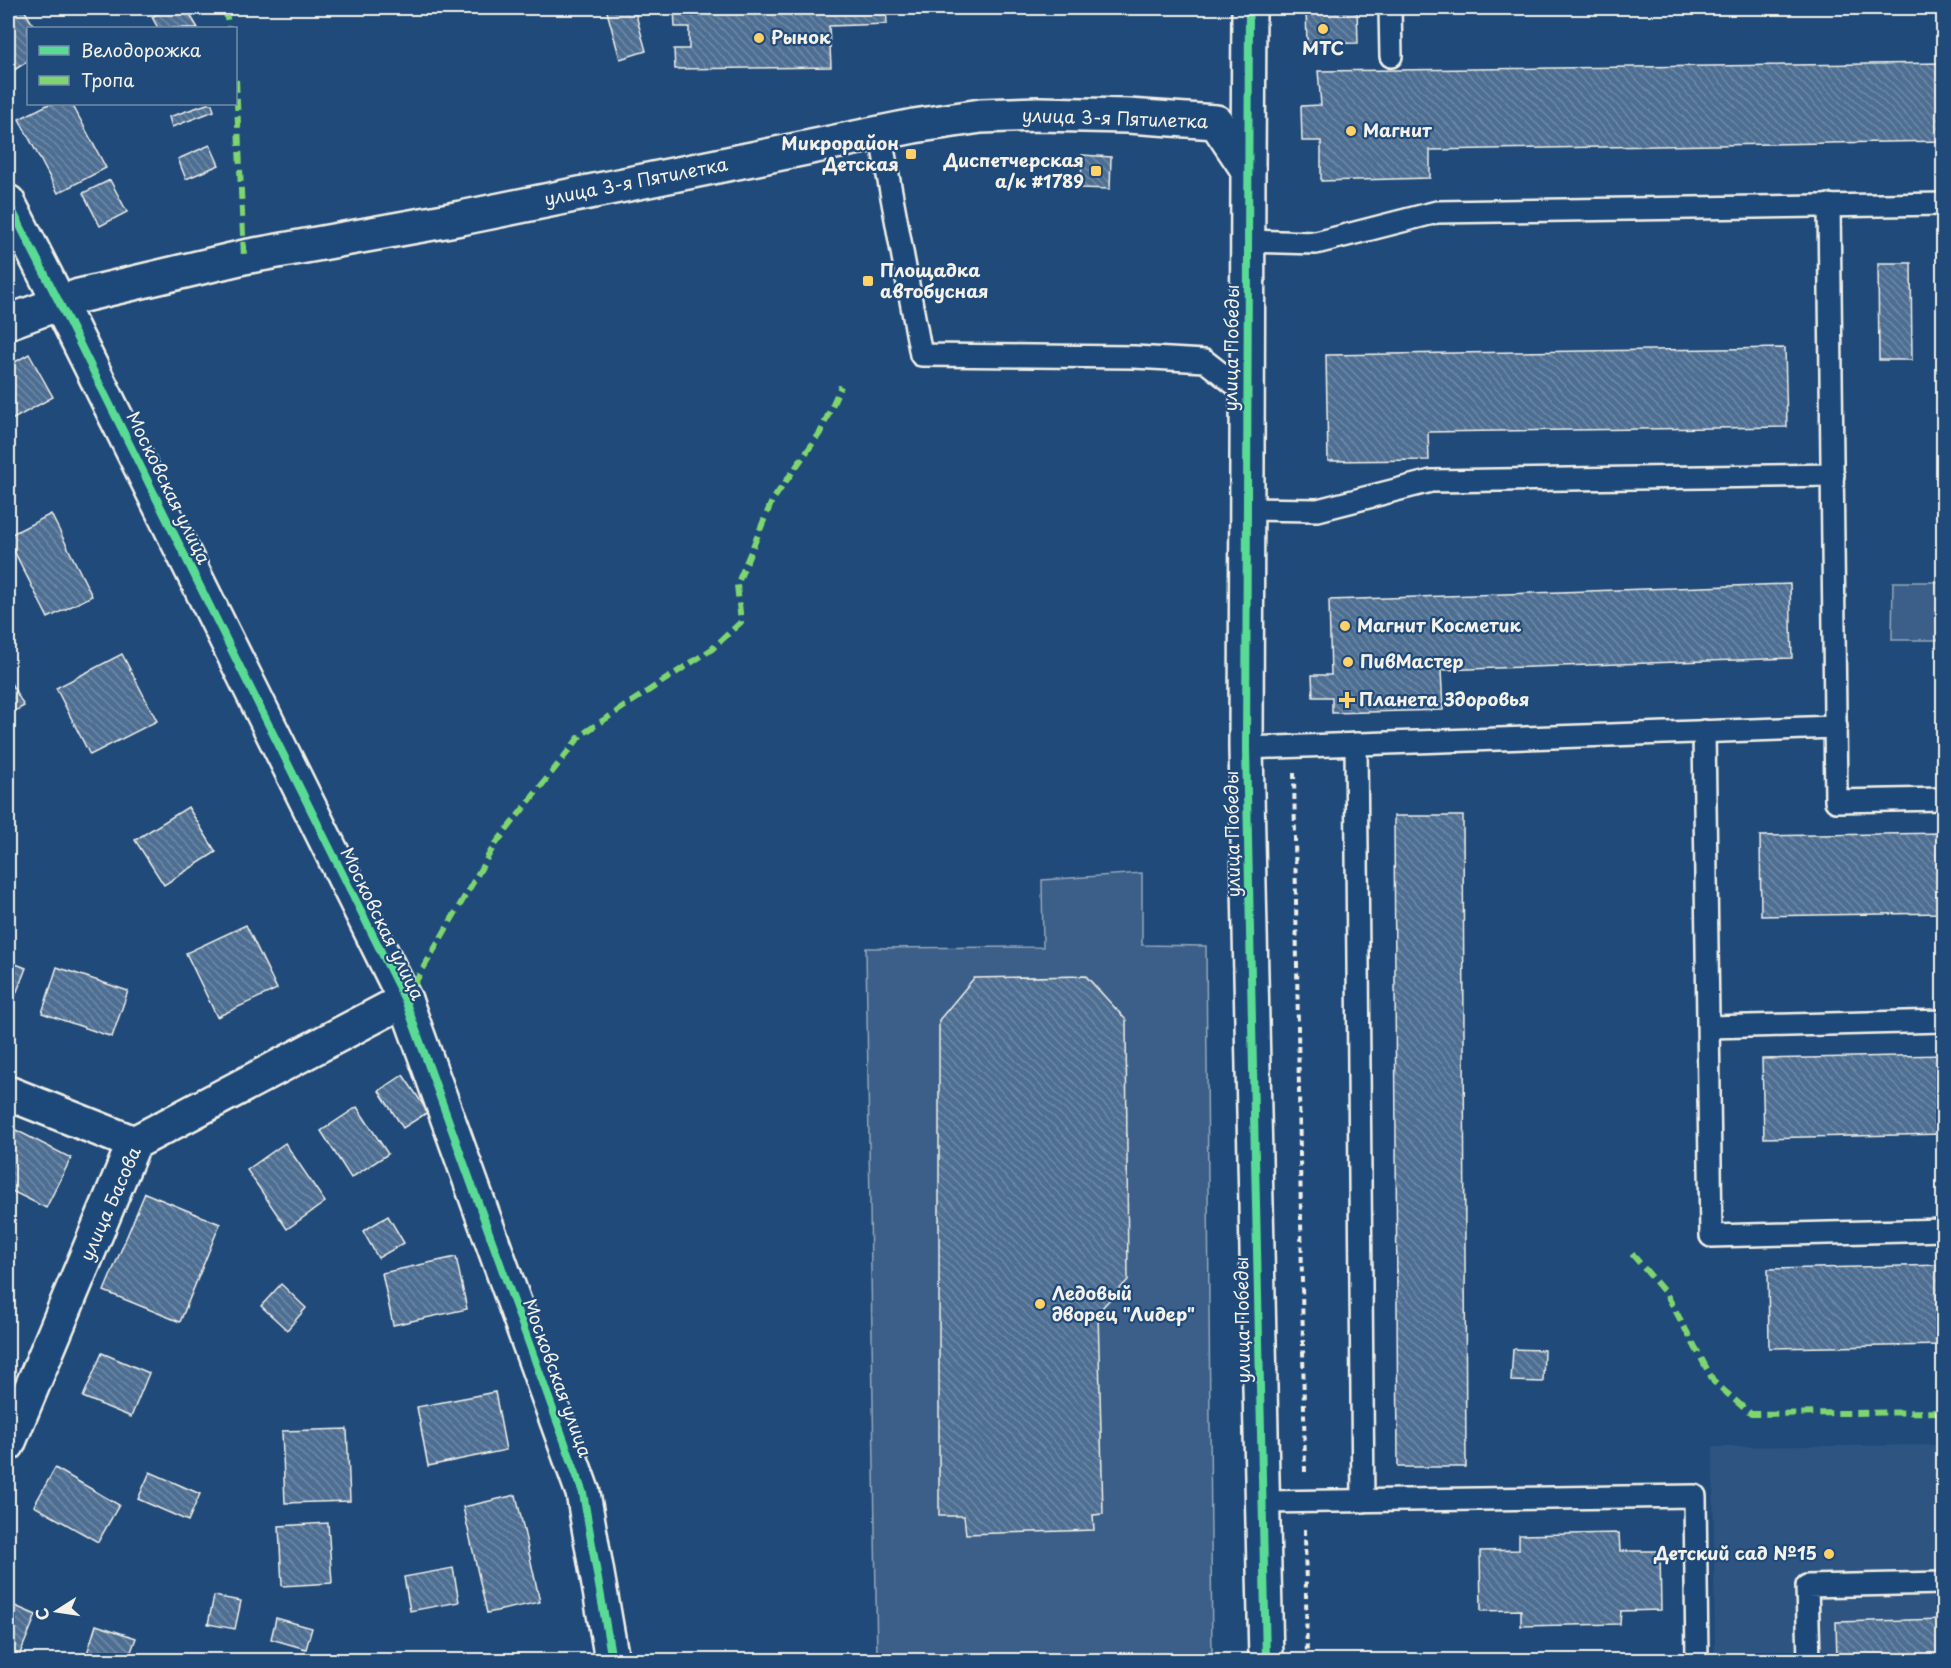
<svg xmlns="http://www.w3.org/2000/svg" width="1951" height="1668" font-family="'Playpen Sans',sans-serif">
  <defs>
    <pattern id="building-back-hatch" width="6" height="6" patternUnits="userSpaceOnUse" patternTransform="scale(1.5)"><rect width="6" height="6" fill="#4d6e92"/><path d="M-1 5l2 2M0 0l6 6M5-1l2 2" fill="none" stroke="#708aa6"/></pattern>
  </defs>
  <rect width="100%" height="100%" fill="#1f4a7a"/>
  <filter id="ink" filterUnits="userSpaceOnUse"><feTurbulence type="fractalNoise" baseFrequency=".0167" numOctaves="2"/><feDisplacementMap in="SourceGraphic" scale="12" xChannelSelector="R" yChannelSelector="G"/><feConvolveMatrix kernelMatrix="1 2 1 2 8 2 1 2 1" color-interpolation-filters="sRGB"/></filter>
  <g filter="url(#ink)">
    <polygon fill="#2d5581" points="1943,1445 1943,1660 1715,1660 1713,1447"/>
    <g fill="#3a5f88" stroke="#97a8b8" stroke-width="1.5">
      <polygon points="1893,582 1943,582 1943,640 1892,640"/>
      <polygon points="1142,873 1142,945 1206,946 1212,1660 877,1660 866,948 1043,947 1042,880"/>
    </g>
    <g fill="url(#building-back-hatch)" stroke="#f4f1e8" stroke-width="1.5">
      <polygon points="20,8 23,8 35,28 28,28 28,61 8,74 8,15"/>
      <polygon points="168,8 186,8 198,28 158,28 152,17"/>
      <polygon points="606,8 634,8 646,51 620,59"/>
      <polygon points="674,8 886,8 887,24 829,26 831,67 675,69 674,49 689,49 689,27 675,27"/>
      <polygon points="1306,8 1357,8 1358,43 1307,44"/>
      <polygon points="1944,63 1944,141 1430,150 1430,178 1321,181 1321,141 1302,141 1301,106 1321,105 1318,71"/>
      <polygon points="49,104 72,104 106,168 58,193 19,119"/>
      <polygon points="207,104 212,104 214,111 172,127 169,117"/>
      <polygon points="210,145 219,165 186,179 178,159"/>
      <polygon points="1082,155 1111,157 1110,189 1081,188"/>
      <polygon points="110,180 127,212 100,226 83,193"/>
      <polygon points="1878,263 1911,263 1912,360 1879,360"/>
      <polygon points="1785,348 1787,427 1428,432 1429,460 1328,461 1326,355"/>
      <polygon points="29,354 53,397 8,422 8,366"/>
      <polygon points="51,514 92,596 48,618 8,539 8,536"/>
      <polygon points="1790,584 1792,658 1441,670 1443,710 1332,713 1332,697 1313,697 1312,675 1331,675 1329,600"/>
      <polygon points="122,654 157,721 90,755 56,688"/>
      <polygon points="8,678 24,706 8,715"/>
      <polygon points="188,807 216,852 164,885 135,840"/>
      <polygon points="1394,816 1463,816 1466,1467 1398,1467"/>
      <polygon points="1944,833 1944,913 1761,916 1760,836"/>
      <polygon points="246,925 277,989 217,1017 186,953"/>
      <polygon points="8,961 26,968 11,1007 8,1006"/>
      <polygon points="57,967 128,991 112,1037 42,1013"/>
      <polygon points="1086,976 1126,1020 1128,1280 1098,1312 1103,1514 1093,1515 1094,1530 966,1534 964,1516 939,1516 939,1020 974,978"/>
      <polygon points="1944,1055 1944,1134 1764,1138 1762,1059"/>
      <polygon points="403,1075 428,1112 403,1128 379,1091"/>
      <polygon points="357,1107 388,1154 351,1178 321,1131"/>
      <polygon points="8,1126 71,1158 46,1208 8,1189"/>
      <polygon points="285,1143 325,1202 287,1229 247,1170"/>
      <polygon points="145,1193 220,1224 180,1322 104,1291"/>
      <polygon points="388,1216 404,1243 378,1258 363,1231"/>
      <polygon points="456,1257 467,1309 393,1325 382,1273"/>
      <polygon points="1944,1265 1944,1345 1769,1348 1768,1269"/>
      <polygon points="281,1284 306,1308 287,1330 261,1306"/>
      <polygon points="1513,1349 1544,1350 1543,1382 1511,1381"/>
      <polygon points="102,1353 149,1373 131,1417 83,1397"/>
      <polygon points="495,1392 506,1450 428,1466 417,1407"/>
      <polygon points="347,1429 350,1501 285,1503 282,1431"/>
      <polygon points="55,1468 119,1505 98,1542 34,1506"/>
      <polygon points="150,1472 200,1494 188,1521 138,1499"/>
      <polygon points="516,1495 540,1602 487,1613 463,1507"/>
      <polygon points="328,1523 332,1583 282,1586 279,1526"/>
      <polygon points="1619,1533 1620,1551 1660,1551 1661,1610 1621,1611 1620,1624 1521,1626 1521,1610 1481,1611 1480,1551 1519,1550 1519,1535"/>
      <polygon points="453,1568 459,1602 410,1611 404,1577"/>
      <polygon points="214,1596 241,1601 235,1629 208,1624"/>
      <polygon points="8,1603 36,1615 19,1656 8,1651"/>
      <polygon points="276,1618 312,1628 306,1649 271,1639"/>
      <polygon points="1944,1619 1944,1660 1837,1660 1836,1622"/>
      <polygon points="96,1625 136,1638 128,1660 85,1660"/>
    </g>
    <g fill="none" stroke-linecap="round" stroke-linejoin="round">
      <defs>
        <g id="lane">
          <polyline points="1390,8 1391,56"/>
          <polyline points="880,132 921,355 1134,357 1205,361 1247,394"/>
          <polyline points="1829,205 1836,801 1944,799"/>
          <polyline points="1248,241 1316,243 1437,212 1944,204"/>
          <polyline points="1246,509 1318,510 1431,481 1833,475"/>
          <polyline points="1704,731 1711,1236 1944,1230"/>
          <polyline points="1356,744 1363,1501"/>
          <polyline points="1246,748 1836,727"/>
          <polyline points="1709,1027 1944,1021"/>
          <polyline points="1262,1502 1695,1496 1697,1660"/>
          <polyline points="1809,1660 1807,1586 1944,1583"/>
        </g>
        <g id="street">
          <polyline points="1248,170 1249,8"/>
          <polyline points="8,202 59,302 405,1000 583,1493 612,1660"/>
          <polyline points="8,322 79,296 244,257 461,218 914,126 981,116 1039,114 1128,116 1216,122 1248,170"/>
          <polyline points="8,1093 134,1143"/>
          <polyline points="8,1444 134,1143 405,1000"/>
        </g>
        <polyline id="secondary" points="1248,170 1246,748 1266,1660"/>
      </defs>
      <use href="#lane" stroke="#f4f1e8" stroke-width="26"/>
      <use href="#street" stroke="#f4f1e8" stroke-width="38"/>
      <use href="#secondary" stroke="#f4f1e8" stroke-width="38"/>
      <g stroke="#f4f1e8" stroke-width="4" stroke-dasharray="6 4.5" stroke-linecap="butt">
        <polyline points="1294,773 1305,1474"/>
        <polyline points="1305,1529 1307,1660"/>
      </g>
      <use href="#lane" stroke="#1f4a7a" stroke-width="21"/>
      <use href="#street" stroke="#1f4a7a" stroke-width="33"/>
      <use href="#secondary" stroke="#1f4a7a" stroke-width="33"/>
      <g stroke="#7fd670" stroke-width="6" stroke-dasharray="12 6" stroke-linecap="butt">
        <polyline points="225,8 229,28"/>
        <polyline points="236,80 244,257"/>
        <polyline points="405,1000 494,846 581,735 712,649 741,622 737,585 772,501 820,433 841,386"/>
        <polyline points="1632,1254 1667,1295 1714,1382 1751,1414 1944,1412"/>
      </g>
      <defs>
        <g id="cycleway">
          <polyline points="1249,8 1246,748 1266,1660"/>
          <polyline points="8,202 59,302 405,1000 583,1493 612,1660"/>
        </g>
      </defs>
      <use href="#cycleway" stroke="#1f4a7a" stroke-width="11"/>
      <use href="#cycleway" stroke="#5adb95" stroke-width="8"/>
    </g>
  </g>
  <g fill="#ffd166" stroke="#1f4a7a" stroke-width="2">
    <circle cx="1323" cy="29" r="6"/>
    <circle cx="759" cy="38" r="6"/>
    <circle cx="1351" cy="131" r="6"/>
    <rect x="905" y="148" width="12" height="12" rx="3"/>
    <rect x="1090" y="165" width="12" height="12" rx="3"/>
    <rect x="862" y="275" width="12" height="12" rx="3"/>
    <circle cx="1345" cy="626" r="6"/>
    <circle cx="1348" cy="662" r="6"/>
    <path d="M1344 691h6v6h6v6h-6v6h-6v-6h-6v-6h6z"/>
    <circle cx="1040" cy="1304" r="6"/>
    <circle cx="1829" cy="1554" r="6"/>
  </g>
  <g text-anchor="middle" stroke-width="4.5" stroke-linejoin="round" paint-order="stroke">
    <g font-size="18" font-weight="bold" fill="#f4f1e8" stroke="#1f4a7a" text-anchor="start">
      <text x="771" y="44">Рынок</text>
      <text x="1323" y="55" text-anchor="middle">МТС</text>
      <text x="1363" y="137">Магнит</text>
      <text x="899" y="150" text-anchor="end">Микрорайон<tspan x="899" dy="21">Детская</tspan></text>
      <text x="1084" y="167" text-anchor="end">Диспетчерская<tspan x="1084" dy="21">а/к #1789</tspan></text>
      <text x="880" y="277">Площадка<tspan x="880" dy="21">автобусная</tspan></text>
      <text x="1357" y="632">Магнит Косметик</text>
      <text x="1360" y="668">ПивМастер</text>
      <text x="1359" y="706">Планета Здоровья</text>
      <text x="1052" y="1300">Ледовый<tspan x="1052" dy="21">дворец "Лидер"</tspan></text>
      <text x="1817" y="1560" text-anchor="end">Детский сад №15</text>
    </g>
    <g font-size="18" fill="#f4f1e8" stroke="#1f4a7a">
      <text transform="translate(1115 119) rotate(2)" y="6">улица 3-я Пятилетка</text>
      <text transform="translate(636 182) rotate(-11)" y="6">улица 3-я Пятилетка</text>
      <text transform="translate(1232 348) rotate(-89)" y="6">улица Победы</text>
      <text transform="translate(168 488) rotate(64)" y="6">Московская улица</text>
      <text transform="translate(1233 834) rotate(-91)" y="6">улица Победы</text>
      <text transform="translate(382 924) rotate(64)" y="6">Московская улица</text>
      <text transform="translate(111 1204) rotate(-66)" y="6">улица Басова</text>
      <text transform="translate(1243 1320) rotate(-91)" y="6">улица Победы</text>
      <text transform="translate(557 1378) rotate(70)" y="6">Московская улица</text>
    </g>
  </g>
  <rect width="1951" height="1668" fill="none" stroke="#1f4a7a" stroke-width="30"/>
  <rect x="15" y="15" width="1921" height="1638" fill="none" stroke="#f4f1e8" stroke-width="2" filter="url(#ink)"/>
  <rect x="27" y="27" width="210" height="78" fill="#1f4a7a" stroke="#748da6" stroke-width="1.5"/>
  <rect x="39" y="46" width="30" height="9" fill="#5adb95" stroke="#748da6" stroke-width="1.5"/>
  <text x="81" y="57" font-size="18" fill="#f4f1e8">Велодорожка</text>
  <rect x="39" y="76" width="30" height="9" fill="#7fd670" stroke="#748da6" stroke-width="1.5"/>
  <text x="81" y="87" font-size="18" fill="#f4f1e8">Тропа</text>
  <g transform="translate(57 1611) rotate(258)" stroke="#1f4a7a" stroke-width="4.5" paint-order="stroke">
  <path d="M0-4.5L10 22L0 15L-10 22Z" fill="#f4f1e8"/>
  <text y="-9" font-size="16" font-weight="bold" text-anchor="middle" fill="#f4f1e8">С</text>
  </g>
</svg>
